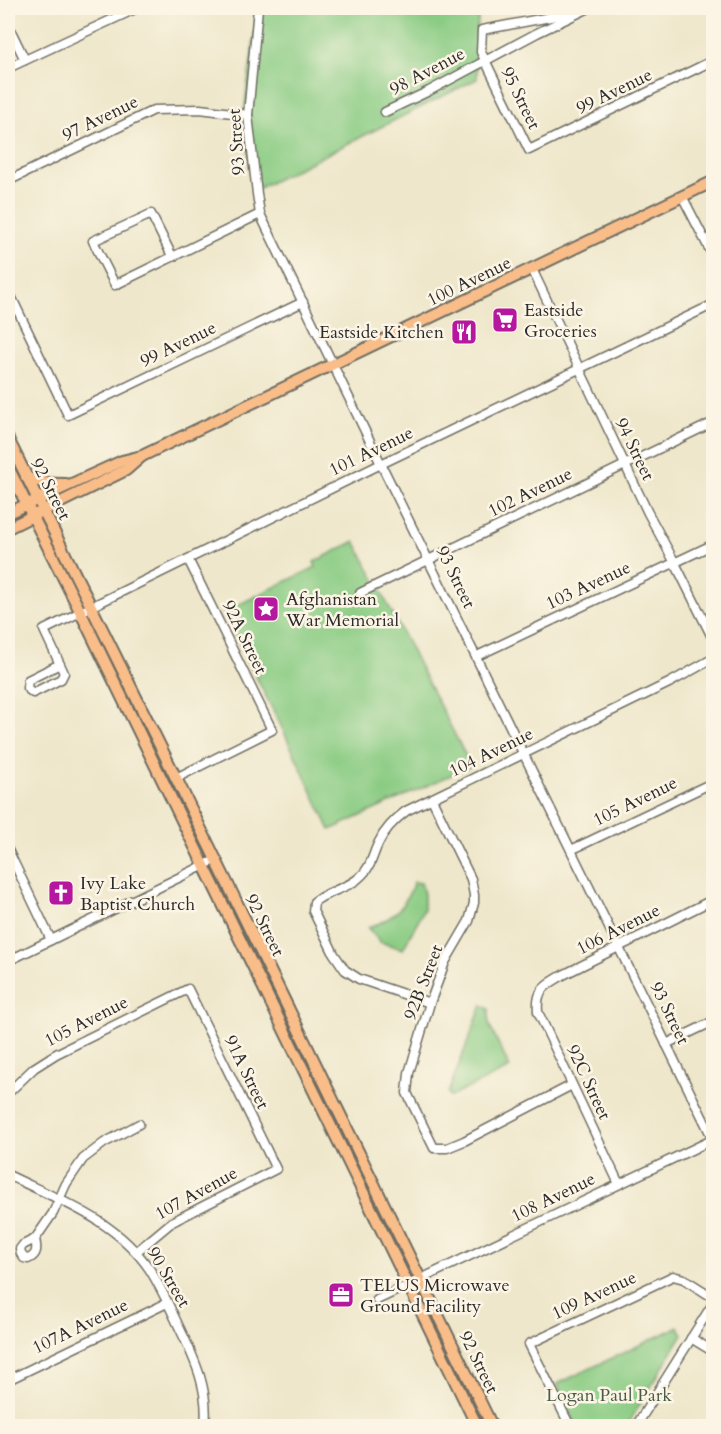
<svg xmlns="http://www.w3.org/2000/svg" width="721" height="1434" font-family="Cardo,serif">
  <rect width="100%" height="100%" fill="#fcf5e5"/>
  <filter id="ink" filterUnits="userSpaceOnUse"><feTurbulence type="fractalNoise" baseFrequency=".0167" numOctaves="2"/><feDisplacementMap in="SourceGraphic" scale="12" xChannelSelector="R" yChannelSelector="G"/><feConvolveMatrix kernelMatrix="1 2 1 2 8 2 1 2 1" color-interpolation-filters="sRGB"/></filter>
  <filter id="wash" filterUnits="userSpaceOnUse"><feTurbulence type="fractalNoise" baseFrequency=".008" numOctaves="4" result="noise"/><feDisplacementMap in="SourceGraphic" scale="24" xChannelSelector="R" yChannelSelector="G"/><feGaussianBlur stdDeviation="1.35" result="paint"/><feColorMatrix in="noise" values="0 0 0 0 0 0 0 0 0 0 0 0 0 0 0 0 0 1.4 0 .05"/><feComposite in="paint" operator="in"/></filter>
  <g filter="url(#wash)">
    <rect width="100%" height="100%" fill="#eee7cb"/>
    <g fill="#8bcc84" stroke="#5b7c58" stroke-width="1.5">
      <polygon points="258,8 479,8 477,31 477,79 253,191 244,112"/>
      <polygon points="355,541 471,766 330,830 282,728 223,612 316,567 314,562"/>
      <path d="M 414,882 L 421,883 L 424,894 L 424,909 L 403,949 L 380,942 L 368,928 C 396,917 403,910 414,882 Z"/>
      <polygon points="482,1005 489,1009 489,1024 510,1068 450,1097 448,1093"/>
      <polygon points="678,1327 683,1334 630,1421 621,1426 577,1426 557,1384"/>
    </g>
  </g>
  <g filter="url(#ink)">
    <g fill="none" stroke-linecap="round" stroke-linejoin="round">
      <defs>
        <g id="minor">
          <polyline points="258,8 248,115 257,194 260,214 381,464 714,1141"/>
          <polyline points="582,11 482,30 481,52 529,150 714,60"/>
          <polyline points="8,25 25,60"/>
          <polyline points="8,68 137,8"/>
          <polyline points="385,112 429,91 537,33 589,8"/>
          <polyline points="8,181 154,110 200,109 248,115"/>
          <polyline points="682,196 714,258"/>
          <polyline points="172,256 151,214 93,241 115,285 260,214"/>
          <polyline points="532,269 648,513 675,563 714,641"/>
          <polyline points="8,290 68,415 303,302"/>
          <polyline points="360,593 714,422"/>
          <polyline points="477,656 714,544"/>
          <polyline points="60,664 28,680 27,688 33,693 61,679 64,673 44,630 381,464 714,304"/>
          <polyline points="176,778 272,730 188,559"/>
          <polyline points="432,799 471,879 474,895 474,903 469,921 445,962 430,1003 409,1073 407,1093 434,1148 447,1148 464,1141 572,1085"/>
          <polyline points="8,850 51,940"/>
          <polyline points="571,850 714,782"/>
          <polyline points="8,961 215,860"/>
          <path d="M 430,1003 L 359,979 L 345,970 L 334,954 L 316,917 L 313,911 L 314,902 C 328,890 349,889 362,875 C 372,866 373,853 379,842 C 385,829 394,820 406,811 L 669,683 L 714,658"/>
          <polyline points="666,1044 714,1021"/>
          <polyline points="8,1093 34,1068 56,1054 188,989 276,1169 172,1222 136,1252"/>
          <path d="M 8,1175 C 59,1200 117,1220 150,1270 C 162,1289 171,1310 181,1331 C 196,1362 209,1391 205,1426"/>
          <path d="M 619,1184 L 538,1012 C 536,989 545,986 563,975 L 714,899"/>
          <path d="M 35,1239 C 37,1248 38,1255 28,1259 L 24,1258 L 21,1254 L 20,1249 L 23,1245 L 35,1239 L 53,1213 L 66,1184 L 83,1159 L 104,1143 L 139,1124"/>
          <polyline points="377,1300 714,1139"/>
          <polyline points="691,1338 714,1352"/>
          <polyline points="8,1380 167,1303"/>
          <polyline points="570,1426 529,1344 673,1276 684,1279 714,1298"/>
          <polyline points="635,1426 638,1423 714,1302"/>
        </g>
        <g id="major">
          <polyline points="8,439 176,778 492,1426"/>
          <polyline points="8,467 80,611 477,1426"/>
          <path d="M 26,477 C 40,483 51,484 66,484"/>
          <polyline points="8,513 122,461 142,456 714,181"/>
          <polyline points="8,528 126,470 142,456"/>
        </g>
      </defs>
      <use href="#minor" stroke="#6f6d63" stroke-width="11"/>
      <use href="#major" stroke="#6f6d63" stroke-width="14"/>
      <use href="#minor" stroke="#fff" stroke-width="8"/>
      <use href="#major" stroke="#f8bd89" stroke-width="10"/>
    </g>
  </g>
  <defs>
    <symbol id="supermarket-square" viewBox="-11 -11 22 22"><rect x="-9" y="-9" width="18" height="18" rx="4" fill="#b5179e" stroke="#fcf5e5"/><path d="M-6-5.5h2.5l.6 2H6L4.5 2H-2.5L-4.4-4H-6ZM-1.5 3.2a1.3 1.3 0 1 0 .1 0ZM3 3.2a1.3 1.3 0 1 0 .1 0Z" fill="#fff"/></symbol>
    <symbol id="restaurant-square" viewBox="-11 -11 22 22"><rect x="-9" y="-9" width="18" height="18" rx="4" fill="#b5179e" stroke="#fcf5e5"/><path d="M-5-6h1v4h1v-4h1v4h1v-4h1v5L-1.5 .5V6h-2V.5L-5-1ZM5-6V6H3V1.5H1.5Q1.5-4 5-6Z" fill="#fff"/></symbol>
    <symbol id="sight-square" viewBox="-11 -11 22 22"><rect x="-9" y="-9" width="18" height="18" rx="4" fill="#b5179e" stroke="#fcf5e5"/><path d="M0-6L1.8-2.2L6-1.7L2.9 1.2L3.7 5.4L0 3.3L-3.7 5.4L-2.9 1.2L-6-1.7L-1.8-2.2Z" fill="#fff"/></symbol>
    <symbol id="church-square" viewBox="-11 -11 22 22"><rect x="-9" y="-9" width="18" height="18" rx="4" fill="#b5179e" stroke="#fcf5e5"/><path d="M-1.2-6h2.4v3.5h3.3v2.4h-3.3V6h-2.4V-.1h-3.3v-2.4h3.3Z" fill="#fff"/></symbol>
    <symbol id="office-square" viewBox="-11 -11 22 22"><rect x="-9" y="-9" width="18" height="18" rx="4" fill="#b5179e" stroke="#fcf5e5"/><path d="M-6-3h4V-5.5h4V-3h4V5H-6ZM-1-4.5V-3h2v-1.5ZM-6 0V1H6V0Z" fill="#fff"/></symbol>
  </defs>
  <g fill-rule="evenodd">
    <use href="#supermarket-square" x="490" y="305" width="30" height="30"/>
    <use href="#restaurant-square" x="449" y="317" width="30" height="30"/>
    <use href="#sight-square" x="251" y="594" width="30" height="30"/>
    <use href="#church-square" x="46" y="878" width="30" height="30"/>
    <use href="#office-square" x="326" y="1280" width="30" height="30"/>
  </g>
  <g text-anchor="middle" stroke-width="5" stroke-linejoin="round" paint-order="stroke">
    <g font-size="18" fill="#2b2b2b" stroke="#fcf5e5">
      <text transform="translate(427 71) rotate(-28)" y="6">98 Avenue</text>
      <text transform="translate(614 91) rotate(-26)" y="6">99 Avenue</text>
      <text transform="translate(521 98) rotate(64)" y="6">95 Street</text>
      <text transform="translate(100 118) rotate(-26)" y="6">97 Avenue</text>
      <text transform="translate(236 142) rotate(-94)" y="6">93 Street</text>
      <text transform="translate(469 281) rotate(-26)" y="6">100 Avenue</text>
      <text transform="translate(178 344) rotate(-26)" y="6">99 Avenue</text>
      <text transform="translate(635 449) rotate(64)" y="6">94 Street</text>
      <text transform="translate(371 451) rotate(-26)" y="6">101 Avenue</text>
      <text transform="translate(51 489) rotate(63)" y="6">92 Street</text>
      <text transform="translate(530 492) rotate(-26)" y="6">102 Avenue</text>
      <text transform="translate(456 577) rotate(64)" y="6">93 Street</text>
      <text transform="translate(588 585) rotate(-25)" y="6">103 Avenue</text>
      <text transform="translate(245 637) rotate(64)" y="6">92A Street</text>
      <text transform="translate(491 752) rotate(-26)" y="6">104 Avenue</text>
      <text transform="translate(635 801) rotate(-26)" y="6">105 Avenue</text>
      <text transform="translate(265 925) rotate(64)" y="6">92 Street</text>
      <text transform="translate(618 929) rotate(-27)" y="6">106 Avenue</text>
      <text transform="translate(423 982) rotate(-69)" y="6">92B Street</text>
      <text transform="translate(670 1013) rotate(64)" y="6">93 Street</text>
      <text transform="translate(86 1021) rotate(-27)" y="6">105 Avenue</text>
      <text transform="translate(247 1072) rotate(64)" y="6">91A Street</text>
      <text transform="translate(589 1082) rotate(65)" y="6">92C Street</text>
      <text transform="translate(196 1193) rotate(-29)" y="6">107 Avenue</text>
      <text transform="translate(553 1197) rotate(-26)" y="6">108 Avenue</text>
      <text transform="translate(169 1277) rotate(59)" y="6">90 Street</text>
      <text transform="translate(594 1295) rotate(-25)" y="6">109 Avenue</text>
      <text transform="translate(80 1326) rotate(-26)" y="6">107A Avenue</text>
      <text transform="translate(479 1362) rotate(64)" y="6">92 Street</text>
    </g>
    <g font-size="18" fill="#2b2b2b" stroke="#fcf5e5" text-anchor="start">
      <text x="524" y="316">Eastside<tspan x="524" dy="21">Groceries</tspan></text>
      <text x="444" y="338" text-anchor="end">Eastside Kitchen</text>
      <text x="286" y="605">Afghanistan<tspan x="286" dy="21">War Memorial</tspan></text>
      <text x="80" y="889">Ivy Lake<tspan x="80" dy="21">Baptist Church</tspan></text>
      <text x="360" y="1291">TELUS Microwave<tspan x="360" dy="21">Ground Facility</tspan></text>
    </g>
    <g font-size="18" fill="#485b46" stroke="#fcf5e5">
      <text x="609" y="1401">Logan Paul Park</text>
    </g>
  </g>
  <rect width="721" height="1434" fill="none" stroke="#fcf5e5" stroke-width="30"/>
</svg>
